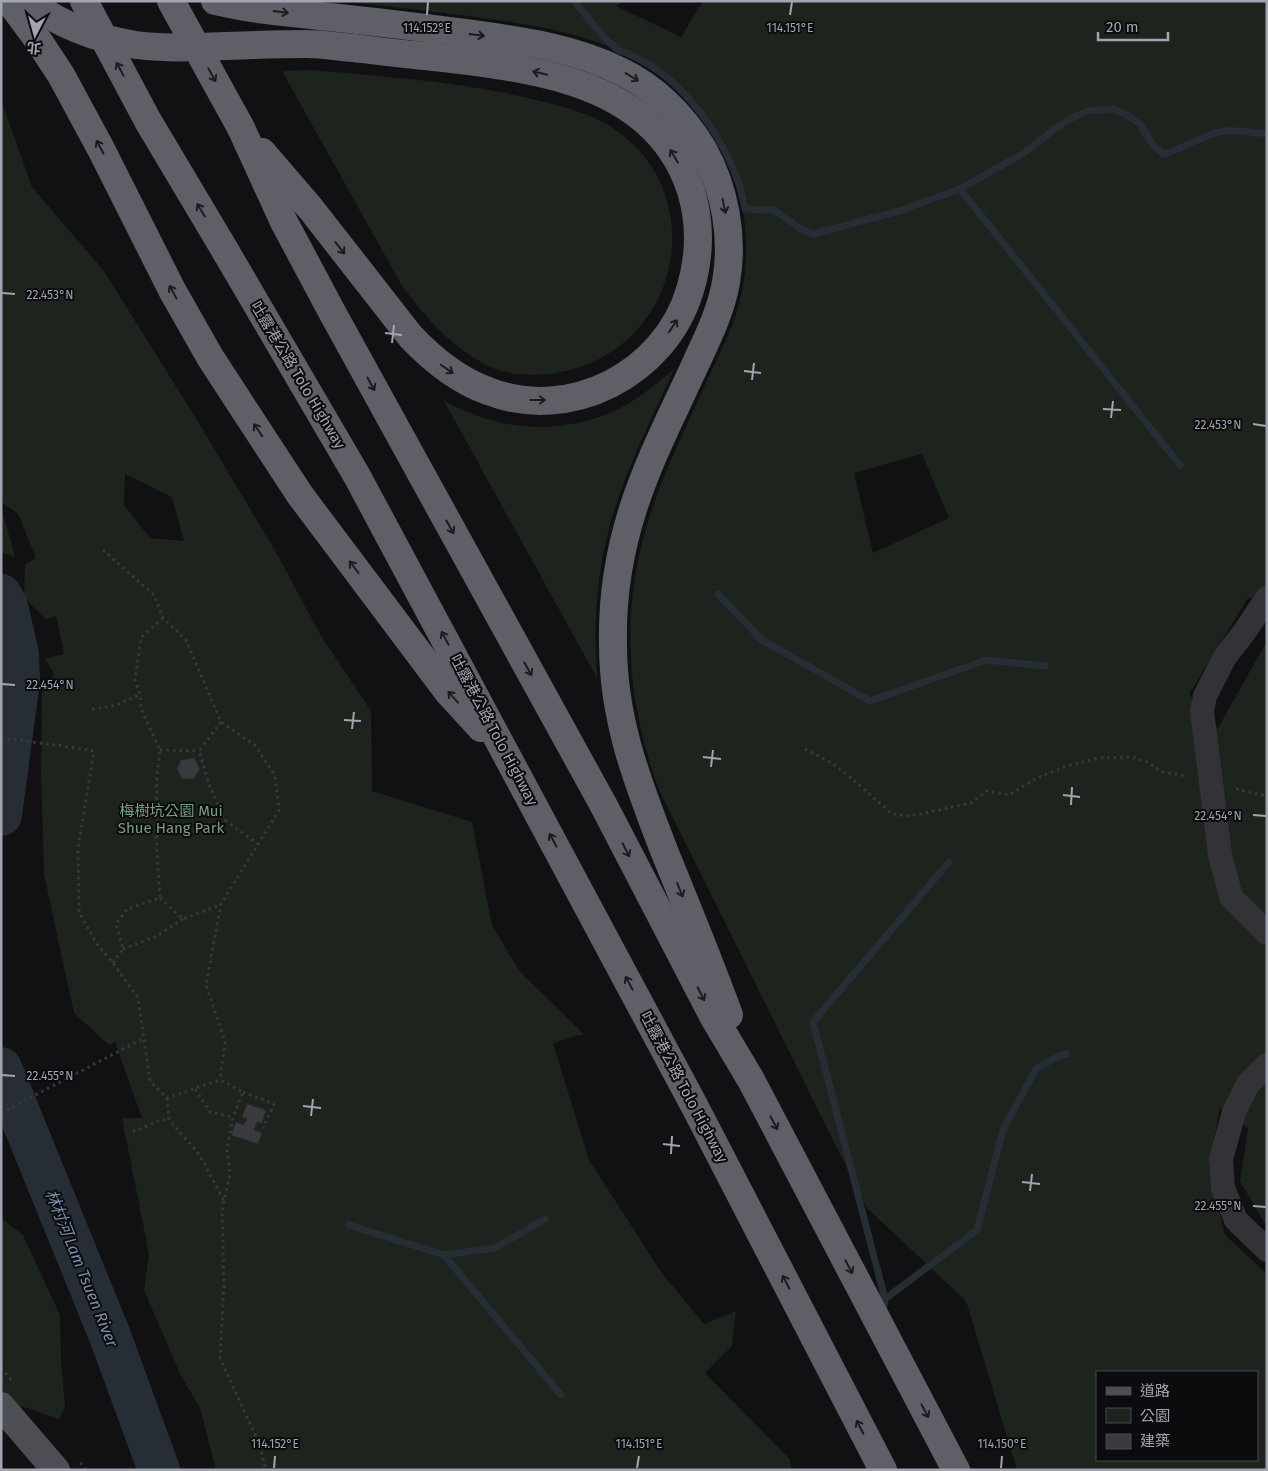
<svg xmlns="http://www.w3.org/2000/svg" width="1268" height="1471" font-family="'Fira Sans','Noto Sans TC',sans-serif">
  <rect width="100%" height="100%" fill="#111012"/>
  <g fill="#1d241e" fill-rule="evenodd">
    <path d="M 343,1 L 624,1 L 616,6 L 681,37 L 703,1 L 1267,1 L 1267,596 L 1248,598 L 1189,694 L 1218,728 L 1267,641 L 1267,1227 L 1240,1181 L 1248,1128 L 1220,1107 L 1209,1169 L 1225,1235 L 1267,1274 L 1267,1470 L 1017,1470 L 966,1301 L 867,1208 L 659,790 C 631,713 621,633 640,552 C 653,493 681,438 706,383 C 715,363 725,343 733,323 C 755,264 749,197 719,142 C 691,92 646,59 593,41 C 553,27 511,22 469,16 C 427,11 385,6 343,1 ZM 922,454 L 949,518 L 873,553 L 854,473 ZM 1097,1372 L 1257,1372 L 1257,1460 L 1097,1460 Z"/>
    <path d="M 310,70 C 388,77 468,82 544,102 C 566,107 590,114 610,126 C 714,192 681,349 561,372 C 541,376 515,376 495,369 C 457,353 424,317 401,284 L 282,71 Z"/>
    <path d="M 1,100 L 32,187 L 104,271 L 200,425 L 277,554 L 321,636 L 371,711 L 372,791 L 472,822 L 492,925 L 520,972 L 584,1034 L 553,1043 L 589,1160 L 661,1272 L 704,1324 L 736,1311 L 732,1346 L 705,1373 L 790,1459 L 791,1470 L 216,1470 L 200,1408 L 181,1376 L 144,1290 L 149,1254 L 122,1118 L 142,1118 L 115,1042 L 109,1045 L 74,1013 L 44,875 L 41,773 L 42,690 L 54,674 L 45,659 L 64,654 L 56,616 L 46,619 L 24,597 L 25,565 L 36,558 L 18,514 L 1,502 ZM 125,474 L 172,497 L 184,541 L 150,538 L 124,505 Z"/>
    <path d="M 674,369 C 654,414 631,458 616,505 C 597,562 593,619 597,678 L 444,401 C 460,409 476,416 494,421 C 538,433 593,426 631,402 C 647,392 660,381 674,369 Z"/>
    <polygon points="1,506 15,557 1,552"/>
    <polygon points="1,1218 23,1235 60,1315 61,1361 65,1407 59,1419 18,1405 1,1389"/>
  </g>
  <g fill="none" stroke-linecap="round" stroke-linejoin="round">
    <g stroke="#272d35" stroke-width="7">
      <path d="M 574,1 C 587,16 603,39 618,50 C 621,52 625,52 629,54 C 644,61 659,70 671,81 C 700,107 724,142 737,179 C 741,188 743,199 745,209 L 774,210 L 801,229 L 813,234 L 899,211 L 960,189 L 1024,153 L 1056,128 L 1072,118 L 1088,111 L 1114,109 L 1125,114 L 1139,123 L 1153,145 L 1163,154 C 1182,149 1197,139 1215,133 C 1231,128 1251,133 1267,134"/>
      <polyline points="960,189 1180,465"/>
      <polyline points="718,594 762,640 870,701 986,660 1045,666"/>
      <polyline points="349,1225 444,1255 561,1395"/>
      <polyline points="444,1255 495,1248 545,1219"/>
      <polyline points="885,1299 977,1230 1003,1130 1036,1069 1056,1057 1067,1054"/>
      <polyline points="883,1313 885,1299 813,1022 949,862"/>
    </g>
    <g stroke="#272d35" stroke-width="42">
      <polyline points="1,595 7,606 18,654 19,681 1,815"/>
      <polyline points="1,1068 110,1336 159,1470"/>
    </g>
  </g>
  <g fill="#3b3a3f" stroke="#2b2a2e">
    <polygon points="194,758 200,769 194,778 183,779 177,769 181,760"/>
    <polygon points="247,1104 266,1110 262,1123 257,1122 254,1130 262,1133 258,1144 231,1135 236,1122 244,1125 247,1118 242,1117"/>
  </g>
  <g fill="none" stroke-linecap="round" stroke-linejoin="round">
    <g stroke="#38383d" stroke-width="3" stroke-dasharray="2.5 4" stroke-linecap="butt">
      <polyline points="103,550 154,595 163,618 186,640 221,722 256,746 275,776 279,810 221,904 206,985 225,1041 220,1080"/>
      <path d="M 92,709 C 111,708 122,703 140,694"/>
      <polyline points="221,722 199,751 209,784 225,820 258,844"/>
      <polyline points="1,738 63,746 94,751 78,847 79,912 96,943 113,963 138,998 150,1081 167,1098 220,1080 243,1092 233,1117 227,1149 230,1173 222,1212 224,1286 220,1358 259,1443 266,1470"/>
      <polyline points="805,749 830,762 849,776 891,813 904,816 921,814 971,803 987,791 1009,795 1037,778 1067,766 1098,758 1132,757 1147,762 1162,772 1186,776"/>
      <polyline points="160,750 199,751"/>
      <polyline points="1236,789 1267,796"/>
      <polyline points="156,836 179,828 194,831 225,820"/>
      <polyline points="160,898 183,919 220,905"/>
      <polyline points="123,949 155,937 183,919"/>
      <polyline points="113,963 123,949 116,924 127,909 160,898 156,836 157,775 160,750 141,709 140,694 135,680 141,637 163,618"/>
      <polyline points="195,1089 210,1112 233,1117"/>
      <polyline points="243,1092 274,1104 263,1128"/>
      <polyline points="167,1098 169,1120 199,1154 224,1201"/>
      <polyline points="1,1113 144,1038"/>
      <polyline points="133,1132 160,1120 169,1120"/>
      <polyline points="1,1368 14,1383"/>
      <polyline points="80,1463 86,1470"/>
    </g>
    <g stroke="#323237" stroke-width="24">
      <polyline points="1267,598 1245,631 1225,657 1205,696 1202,711 1220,855 1231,897 1267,933"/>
      <polyline points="1267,1065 1248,1084 1234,1112 1221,1159 1223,1188 1236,1220 1267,1250"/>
    </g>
    <polyline stroke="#4e4e55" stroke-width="28" points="1,1406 56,1470"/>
    <g stroke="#5e5f67" stroke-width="28">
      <polyline points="9,1 38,40 61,75 101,149 172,290 210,357 236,397 300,495 448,692 481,728"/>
      <path d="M 28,1 C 60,25 97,39 136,45 C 166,49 195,47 225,46 C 252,45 280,44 307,44 C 323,44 339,47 354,48 C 378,51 401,54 425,56 C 525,68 655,77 691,191 C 701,224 700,257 690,290 C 665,374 570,423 488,391 C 457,380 433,360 411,337 L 311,209 L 262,152"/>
      <path d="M 215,1 C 253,10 291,13 330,17 C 378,22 426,28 473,34 C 523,41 574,48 620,71 C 655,88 683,116 703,149 C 725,189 734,237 726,282 C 721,311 708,337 696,363 C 674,411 649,459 633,509 C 619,553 612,599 613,644 C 613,721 638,783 665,853 C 687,907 709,960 729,1015"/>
      <polyline points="241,128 284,222 332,312 604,806 713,1016 751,1080 956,1470"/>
      <polyline points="226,252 357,476 695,1107 883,1470"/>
    </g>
    <g stroke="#5e5f67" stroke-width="28">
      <polyline points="84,1 148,121 226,252"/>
      <polyline points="171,1 241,128"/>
    </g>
  </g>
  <defs><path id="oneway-shaft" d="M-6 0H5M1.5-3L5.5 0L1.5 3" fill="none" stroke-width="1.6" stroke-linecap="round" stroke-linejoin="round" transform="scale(1.25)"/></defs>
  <g stroke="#1c1c1f">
    <use href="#oneway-shaft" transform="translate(281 12) rotate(7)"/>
    <use href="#oneway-shaft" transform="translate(477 35) rotate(7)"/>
    <use href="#oneway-shaft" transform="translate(120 69) rotate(-118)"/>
    <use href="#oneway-shaft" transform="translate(540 73) rotate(-167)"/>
    <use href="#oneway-shaft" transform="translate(212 75) rotate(61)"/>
    <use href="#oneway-shaft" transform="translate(632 77) rotate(31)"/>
    <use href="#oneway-shaft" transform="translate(100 147) rotate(-118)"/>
    <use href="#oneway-shaft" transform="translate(674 156) rotate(-121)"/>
    <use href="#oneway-shaft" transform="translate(724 206) rotate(78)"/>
    <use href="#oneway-shaft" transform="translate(201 210) rotate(-121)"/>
    <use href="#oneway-shaft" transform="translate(340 248) rotate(52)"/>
    <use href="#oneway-shaft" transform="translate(173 292) rotate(-118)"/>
    <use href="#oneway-shaft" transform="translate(673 326) rotate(-57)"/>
    <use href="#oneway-shaft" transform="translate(447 369) rotate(35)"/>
    <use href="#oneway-shaft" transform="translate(371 384) rotate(61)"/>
    <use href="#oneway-shaft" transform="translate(538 400)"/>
    <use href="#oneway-shaft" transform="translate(258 430) rotate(-124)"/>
    <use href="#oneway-shaft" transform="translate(450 527) rotate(61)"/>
    <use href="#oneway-shaft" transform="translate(354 567) rotate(-127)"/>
    <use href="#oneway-shaft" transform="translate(445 638) rotate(-118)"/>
    <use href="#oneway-shaft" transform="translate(528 669) rotate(61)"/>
    <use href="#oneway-shaft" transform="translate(453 697) rotate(-132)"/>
    <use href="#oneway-shaft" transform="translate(553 840) rotate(-118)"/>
    <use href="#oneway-shaft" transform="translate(626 850) rotate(63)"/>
    <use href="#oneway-shaft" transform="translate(680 890) rotate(68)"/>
    <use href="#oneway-shaft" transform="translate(629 983) rotate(-118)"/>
    <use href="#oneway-shaft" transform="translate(701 994) rotate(63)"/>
    <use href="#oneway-shaft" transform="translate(774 1123) rotate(62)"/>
    <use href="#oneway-shaft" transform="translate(849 1267) rotate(62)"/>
    <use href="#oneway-shaft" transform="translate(786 1282) rotate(-117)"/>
    <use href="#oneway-shaft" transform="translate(925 1411) rotate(62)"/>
    <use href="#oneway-shaft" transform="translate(860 1427) rotate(-117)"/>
  </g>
  <path fill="none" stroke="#a2a4b2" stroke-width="2" d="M 427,15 L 428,2M 790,15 L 792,2M 2,293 L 15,294M 385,333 L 402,335M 392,343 L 394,325M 744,371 L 761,373M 752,380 L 754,363M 1103,409 L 1121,410M 1111,418 L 1113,401M 1253,424 L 1266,426M 2,684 L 15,685M 344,720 L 361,721M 352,729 L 354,712M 703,757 L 721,759M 711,767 L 713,750M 1063,795 L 1080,797M 1071,805 L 1072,787M 1253,815 L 1266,816M 2,1075 L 15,1076M 303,1106 L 321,1108M 311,1116 L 313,1099M 663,1144 L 680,1146M 671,1154 L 672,1136M 1022,1182 L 1040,1184M 1030,1191 L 1032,1174M 1253,1206 L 1266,1207M 274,1468 L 275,1456M 637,1468 L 639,1456M 1001,1468 L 1002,1456"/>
  <g text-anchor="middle" stroke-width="4" stroke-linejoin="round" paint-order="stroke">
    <g font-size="15" fill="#a2a4b2" stroke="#0c0b0d">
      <text transform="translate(298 375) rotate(59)" y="5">吐露港公路 Tolo Highway</text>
      <text transform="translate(494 730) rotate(62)" y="5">吐露港公路 Tolo Highway</text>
      <text transform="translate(684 1087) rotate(62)" y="5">吐露港公路 Tolo Highway</text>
    </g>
    <g font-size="15" fill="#799d81" stroke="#0c0b0d">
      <text x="171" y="816">梅樹坑公園 Mui<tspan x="171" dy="17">Shue Hang Park</tspan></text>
    </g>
    <g font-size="16" font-style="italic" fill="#798dad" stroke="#0c0b0d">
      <text transform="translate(82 1268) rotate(68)" y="6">林村河 Lam Tsuen River</text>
    </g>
  </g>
  <g font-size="12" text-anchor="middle" fill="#a2a4b2" stroke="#0c0b0d" stroke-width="4" stroke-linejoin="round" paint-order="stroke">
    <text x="427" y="32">114.152°E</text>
    <text x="790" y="32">114.151°E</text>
    <text x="50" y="299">22.453°N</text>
    <text x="1218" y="429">22.453°N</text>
    <text x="50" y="689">22.454°N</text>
    <text x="1218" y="820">22.454°N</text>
    <text x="50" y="1080">22.455°N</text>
    <text x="1218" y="1210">22.455°N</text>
    <text x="275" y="1448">114.152°E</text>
    <text x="639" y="1448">114.151°E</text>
    <text x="1002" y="1448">114.150°E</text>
  </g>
  <rect width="1268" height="1471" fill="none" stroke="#a2a4b2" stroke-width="5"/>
  <rect x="1096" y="1371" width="162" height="90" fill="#0c0b0d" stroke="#48484f"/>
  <rect x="1106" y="1387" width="25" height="8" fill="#4e4e55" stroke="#48484f"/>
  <text x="1140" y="1396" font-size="15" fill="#a2a4b2">道路</text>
  <rect x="1106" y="1408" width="25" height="15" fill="#1d241e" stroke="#48484f"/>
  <text x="1140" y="1421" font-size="15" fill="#a2a4b2">公園</text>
  <rect x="1106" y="1434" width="25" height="15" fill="#3b3a3f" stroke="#48484f"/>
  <text x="1140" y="1446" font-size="15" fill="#a2a4b2">建築</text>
  <g transform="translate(35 35) rotate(186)" stroke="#0c0b0d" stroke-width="4" paint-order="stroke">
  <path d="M0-4L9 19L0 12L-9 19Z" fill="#a2a4b2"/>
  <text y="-8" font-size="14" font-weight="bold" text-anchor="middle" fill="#a2a4b2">北</text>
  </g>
  <path d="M1098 32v8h70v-8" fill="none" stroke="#a2a4b2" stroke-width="2.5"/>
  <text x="1106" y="32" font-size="15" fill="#a2a4b2" stroke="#0c0b0d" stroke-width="4" paint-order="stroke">20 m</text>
</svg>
